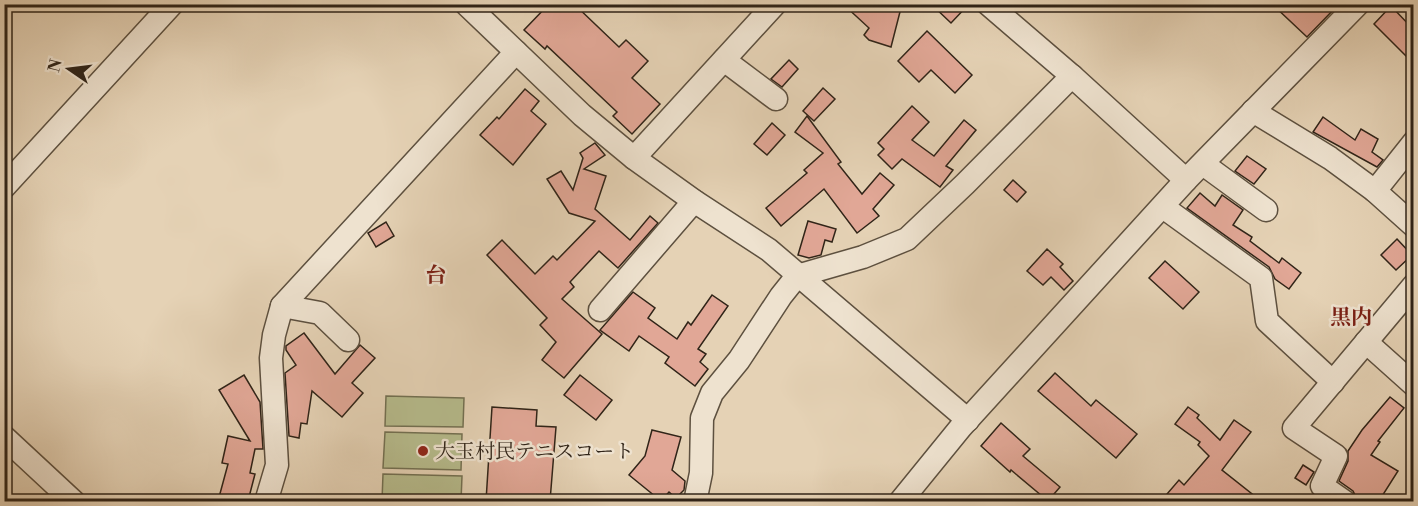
<svg xmlns="http://www.w3.org/2000/svg" width="1418" height="506" font-family="'Libre Bodoni','Noto Serif JP',serif">
  <rect width="100%" height="100%" fill="#e5d2b5"/>
  <filter id="stains"><feTurbulence type="fractalNoise" baseFrequency=".00333" numOctaves="4"/><feColorMatrix values="0 0 0 0 .2 0 0 0 0 .09 0 0 0 0 .02 0 0 0 .5 -.17"/></filter>
  <radialGradient id="worn" r=".72"><stop offset=".6" stop-color="#630" stop-opacity="0"/><stop offset="1" stop-color="#630" stop-opacity=".3"/></radialGradient>
  <g fill="#b6bb8c" stroke="#737052" stroke-width="1.5">
    <polygon points="386,396 464,398 463,427 385,426"/>
    <polygon points="385,432 462,434 461,470 383,468"/>
    <polygon points="383,474 462,476 461,501 382,501"/>
  </g>
  <g fill="#e1a796" stroke="#302418" stroke-width="1.5">
    <polygon points="549,4 574,4 619,47 626,40 648,61 632,78 660,104 632,134 613,116 617,112 547,46 545,49 524,30"/>
    <polygon points="843,4 902,4 891,47 869,40 864,35 869,28"/>
    <polygon points="931,4 969,4 951,23"/>
    <polygon points="1272,4 1339,4 1307,37"/>
    <polygon points="1391,6 1413,29 1413,63 1374,24"/>
    <polygon points="927,31 972,75 955,93 931,70 919,82 898,61"/>
    <polygon points="789,60 798,69 782,87 771,79"/>
    <polygon points="823,88 835,99 814,121 803,111"/>
    <polygon points="525,89 539,101 531,111 546,124 513,165 480,135 497,117 499,119"/>
    <polygon points="912,106 929,122 912,140 934,156 964,120 976,130 946,166 953,170 940,187 902,159 892,169 878,155 884,149 878,143"/>
    <polygon points="807,116 841,162 838,164 862,194 880,173 894,185 873,209 879,216 857,233 824,189 781,226 766,208 807,173 804,170 823,153 795,132"/>
    <polygon points="1323,117 1355,140 1361,129 1378,139 1372,152 1383,160 1377,167 1313,132"/>
    <polygon points="772,123 785,135 767,155 754,144"/>
    <polygon points="595,143 605,155 584,169 606,176 595,209 630,240 650,216 658,223 618,268 599,251 570,282 574,287 562,299 602,334 564,378 542,360 556,342 540,325 547,318 487,255 502,240 535,274 553,256 557,260 595,221 569,213 547,179 561,171 573,190 583,158 580,153"/>
    <polygon points="1247,156 1266,169 1254,184 1235,171"/>
    <polygon points="1013,180 1026,192 1017,202 1004,190"/>
    <polygon points="1200,193 1215,206 1222,195 1243,210 1233,225 1252,237 1250,241 1279,263 1282,258 1301,273 1289,289 1275,279 1269,267 1187,208"/>
    <polygon points="808,221 836,229 832,242 825,240 821,255 809,258 798,255"/>
    <polygon points="386,222 394,236 376,247 368,233"/>
    <polygon points="1397,239 1412,255 1396,270 1381,255"/>
    <polygon points="1047,249 1063,264 1060,267 1073,281 1064,290 1051,277 1043,285 1027,271"/>
    <polygon points="1165,261 1199,292 1183,309 1149,278"/>
    <polygon points="633,292 655,308 648,318 677,339 688,322 691,325 712,295 728,306 698,349 706,354 700,362 708,369 695,386 665,363 669,357 639,336 629,351 600,330"/>
    <polygon points="304,333 335,374 360,345 375,358 352,383 363,393 342,417 312,391 307,424 301,423 299,438 289,436 285,373 296,365 286,350 286,346"/>
    <polygon points="1055,373 1091,406 1096,400 1137,434 1116,458 1038,391"/>
    <polygon points="244,375 260,402 263,449 255,449 250,473 255,474 248,501 218,501 228,464 222,463 228,436 250,441 219,390"/>
    <polygon points="580,375 612,400 596,420 564,395"/>
    <polygon points="1390,397 1404,408 1378,441 1380,442 1371,455 1398,471 1379,501 1358,501 1353,491 1339,481 1348,461 1348,451 1362,430"/>
    <polygon points="492,407 537,410 536,426 556,427 550,501 486,501"/>
    <polygon points="1188,407 1199,415 1197,418 1220,440 1234,420 1251,432 1222,470 1261,501 1161,501 1179,480 1184,485 1209,456 1198,445 1200,442 1175,424"/>
    <polygon points="1001,423 1030,449 1023,456 1060,487 1048,501 1011,470 1010,472 981,446"/>
    <polygon points="652,430 681,437 672,470 685,481 684,490 676,498 669,492 661,501 629,475 645,456"/>
    <polygon points="1303,465 1314,472 1306,485 1295,478"/>
  </g>
  <g fill="none" stroke-linecap="round" stroke-linejoin="round">
    <defs>
      <g id="minor">
        <polyline points="466,4 582,115 634,158 694,201 769,250 968,420"/>
        <polyline points="988,4 1072,76 1186,180"/>
        <polyline points="724,60 776,99"/>
        <polyline points="1253,111 1330,158 1375,191 1414,226"/>
        <polyline points="634,158 775,4"/>
        <polyline points="1203,164 1266,210"/>
        <polyline points="4,187 172,4"/>
        <polyline points="1375,191 1414,142"/>
        <polyline points="1163,207 1261,278 1267,321 1333,382"/>
        <polyline points="282,306 320,313 348,340"/>
        <polyline points="600,310 694,201"/>
        <polyline points="1366,342 1414,385"/>
        <polyline points="4,437 74,502"/>
        <polyline points="266,502 277,465 271,358 274,335 282,306 516,52"/>
        <polyline points="695,502 701,473 702,418 712,393 739,360 781,296 797,276 863,257 907,239 965,184 1072,76"/>
        <polyline points="900,502 961,427 1186,180 1358,4"/>
        <polyline points="1345,502 1322,486 1336,456 1294,428 1414,285"/>
      </g>
    </defs>
    <use href="#minor" stroke="#5d503f" stroke-width="25"/>
    <use href="#minor" stroke="#eee2cf" stroke-width="22"/>
  </g>
  <circle fill="#8f2418" stroke="#eee2cf" stroke-width="2" cx="423" cy="451" r="6"/>
  <g text-anchor="middle" stroke-width="5" stroke-linejoin="round" paint-order="stroke">
    <g font-size="20" fill="#302418" stroke="#eee2cf" text-anchor="start">
      <text x="435" y="458">大玉村民テニスコート</text>
    </g>
    <g font-size="21" font-weight="bold" fill="#7a1f14" stroke="#eee2cf">
      <text x="436" y="282">台</text>
      <text x="1351" y="324">黒内</text>
    </g>
  </g>
  <rect width="1418" height="506" fill="none" stroke="#e5d2b5" stroke-width="24"/>
  <rect x="6" y="6" width="1406" height="494" fill="none" stroke="#302418" stroke-width="3"/>
  <rect x="12" y="12" width="1394" height="482" fill="none" stroke="#302418" stroke-width="1.5"/>
  <g transform="translate(69 69) rotate(284)" stroke="#eee2cf" stroke-width="4.5" paint-order="stroke">
  <path d="M0-4.5L10 22L0 15L-10 22Z" fill="#302418"/>
  <text y="-9" font-size="16" font-weight="bold" text-anchor="middle" fill="#302418">N</text>
  </g>
  <rect width="100%" height="100%" filter="url(#stains)"/>
  <rect width="100%" height="100%" fill="url(#worn)"/>
</svg>
